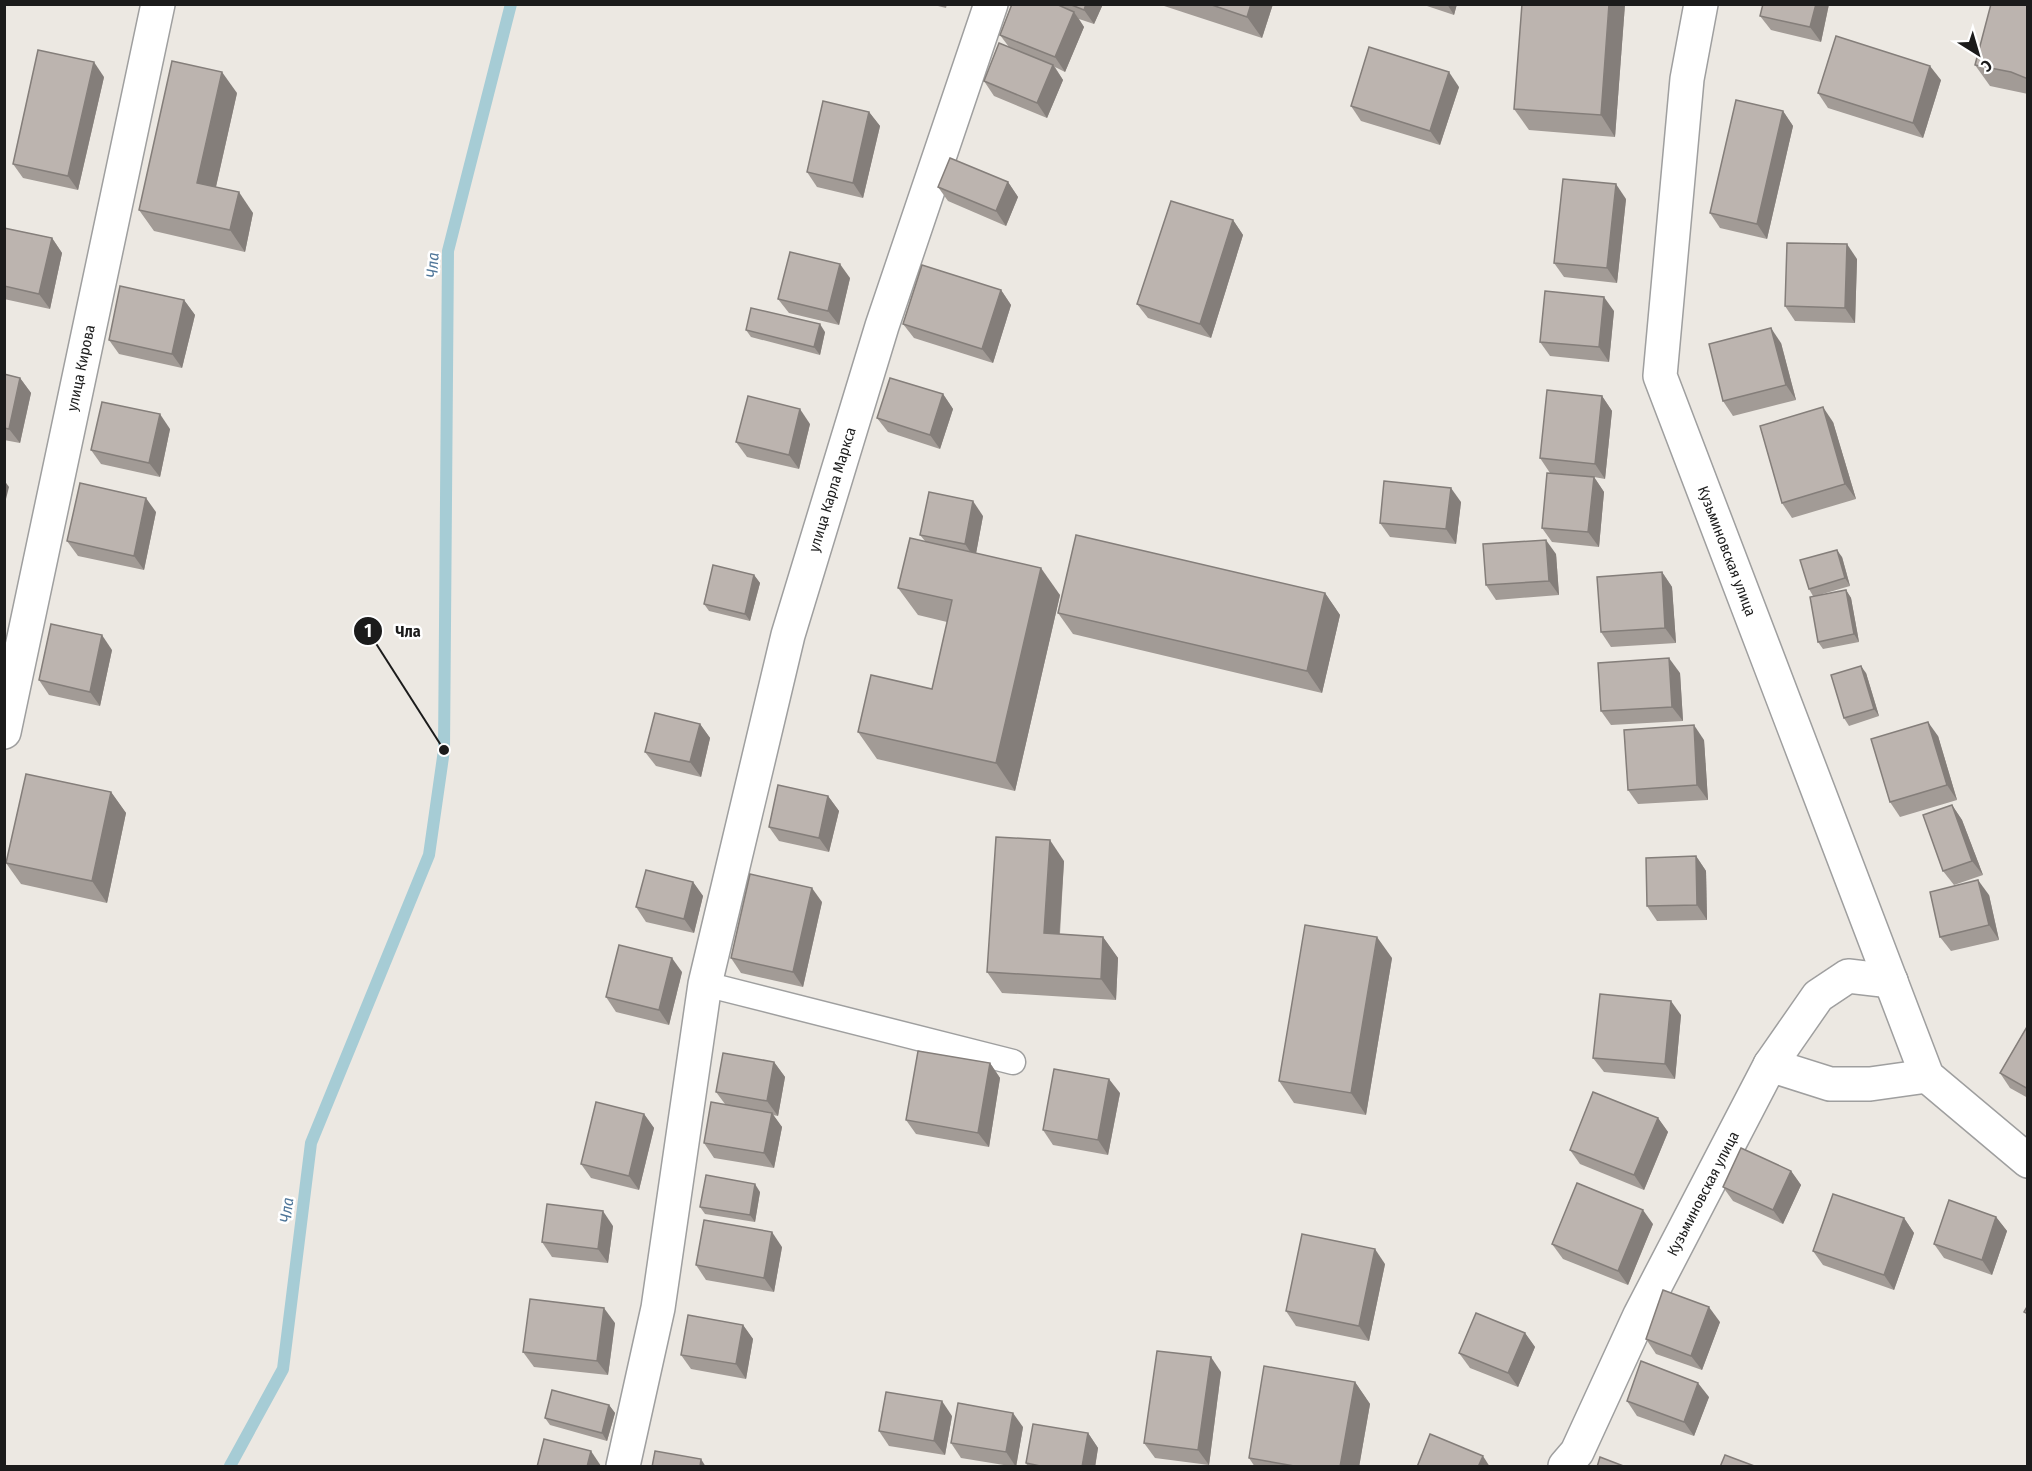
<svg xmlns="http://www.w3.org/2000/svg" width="2032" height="1471" font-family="'Fira Sans Condensed',sans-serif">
  <rect width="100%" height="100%" fill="#ece8e2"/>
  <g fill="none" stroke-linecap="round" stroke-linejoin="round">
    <polyline stroke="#a6ccd5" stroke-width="12" points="230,1466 283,1369 311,1143 429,855 444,750 448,251 511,4"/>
    <defs>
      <polyline id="service" points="705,984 1013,1062"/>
      <g id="minor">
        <path id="s1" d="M 1701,4 L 1687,79 L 1660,376 L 1927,1076 L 2028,1161"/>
        <path id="s2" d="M 4,732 L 158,4"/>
        <polyline points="1770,1065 1818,996 1848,976 1891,981"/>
        <path id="s3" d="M 623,1466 L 658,1308 L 705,984 L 788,635 L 882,326 L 991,4"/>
        <path id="s4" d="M 1565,1466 L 1577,1452 L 1640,1315 L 1770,1065 L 1830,1084 L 1870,1084 L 1927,1076"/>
      </g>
    </defs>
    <use href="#service" stroke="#9f9f9f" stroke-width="27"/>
    <use href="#minor" stroke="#9f9f9f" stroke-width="36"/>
    <use href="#service" stroke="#fff" stroke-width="24"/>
    <use href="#minor" stroke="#fff" stroke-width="33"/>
  </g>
  <g fill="#a29b96">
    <polygon points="930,4 947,4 946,8"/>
    <polygon points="1012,4 1103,4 1094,24 1079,19 1084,27 1065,72 1055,67 1063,80 1047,118 994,96 984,81 1009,47 1000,35"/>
    <polygon points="1158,4 1273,4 1262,38"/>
    <polygon points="1421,4 1457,4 1454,15"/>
    <polygon points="1625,4 1615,137 1529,130 1514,109"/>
    <polygon points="1829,4 1821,42 1771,30 1760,16"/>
    <polygon points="2028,4 2028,94 1990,86 1975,65"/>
    <polygon points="104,77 78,190 23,178 13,164"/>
    <polygon points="1941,80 1923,138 1828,108 1818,93"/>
    <polygon points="1459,87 1440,145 1361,121 1351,106"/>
    <polygon points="237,93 216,187 253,213 245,252 154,231 139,210"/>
    <polygon points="1783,111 1793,126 1767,239 1720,228 1710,213"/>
    <polygon points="869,112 880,126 863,198 817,187 807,172"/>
    <polygon points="1008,182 1018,197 1006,226 948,201 938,187"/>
    <polygon points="1626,199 1617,283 1564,277 1554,263"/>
    <polygon points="1233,220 1243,235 1211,338 1148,318 1137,304"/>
    <polygon points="4,228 52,238 62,253 50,309 4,299"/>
    <polygon points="1857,259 1855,323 1795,321 1785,306"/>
    <polygon points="850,278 839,325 789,313 778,299"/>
    <polygon points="1001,290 1011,305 993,363 914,338 903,324"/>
    <polygon points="184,300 195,315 182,368 119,354 109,340"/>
    <polygon points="1614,311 1609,362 1550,356 1540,342"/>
    <polygon points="746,330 825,332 820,355 751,337"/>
    <polygon points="1781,343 1796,400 1733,416 1723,401"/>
    <polygon points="4,374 20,378 31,393 20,443 4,440"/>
    <polygon points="943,394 953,409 940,449 888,432 877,418"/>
    <polygon points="1602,396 1612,411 1605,479 1594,477 1604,492 1599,547 1552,542 1542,528 1588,477 1550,473 1540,458"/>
    <polygon points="1833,422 1856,499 1792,518 1782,503"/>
    <polygon points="810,424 799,469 747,457 736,442"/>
    <polygon points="170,429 160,477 101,464 91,450"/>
    <polygon points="1461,502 1456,544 1390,537 1380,523"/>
    <polygon points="156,512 144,570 78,556 67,541"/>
    <polygon points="983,516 976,553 1060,595 1015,791 877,759 858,732 932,689 947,622 918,615 898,588 925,541 920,535"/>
    <polygon points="1556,554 1559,595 1496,600 1486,585"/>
    <polygon points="1842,557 1850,586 1819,595 1846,590 1851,598 1859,642 1823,649 1818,642 1813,596 1809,589"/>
    <polygon points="1662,572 1672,587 1676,643 1611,647 1601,632"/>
    <polygon points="754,575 760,583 750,621 709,611 704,604"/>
    <polygon points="1325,593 1340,615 1322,693 1073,634 1058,613"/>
    <polygon points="112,650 100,706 49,695 39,680"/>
    <polygon points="1680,673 1683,721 1611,725 1601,711"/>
    <polygon points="1866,673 1879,716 1849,726 1844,718"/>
    <polygon points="700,724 710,738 701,777 656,766 645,752"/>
    <polygon points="1938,736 1957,800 1900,817 1890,802"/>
    <polygon points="1704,740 1708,800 1638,804 1628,790"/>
    <polygon points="111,792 126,813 107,903 21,884 6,863"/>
    <polygon points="828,796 839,811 829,852 779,841 769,827"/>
    <polygon points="1952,805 1962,820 1983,875 1954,885 1943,871"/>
    <polygon points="1696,856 1706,871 1707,920 1657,921 1647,906"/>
    <polygon points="1064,861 1060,934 1103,937 1118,958 1116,1000 1002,993 987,972"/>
    <polygon points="693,882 703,896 694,933 646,922 636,907"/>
    <polygon points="1989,895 1999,940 1951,951 1940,937"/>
    <polygon points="822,902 803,987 741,973 731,958"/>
    <polygon points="1392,958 1366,1115 1294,1103 1279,1081"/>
    <polygon points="682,972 669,1025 616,1012 606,997"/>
    <polygon points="1681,1015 1675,1079 1604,1072 1593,1058"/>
    <polygon points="2028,1025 2028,1098 2010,1088 2000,1073"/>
    <polygon points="774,1062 785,1077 778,1116 773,1115 782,1127 774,1168 714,1158 704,1143 725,1104 716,1092"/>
    <polygon points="990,1063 1000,1078 989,1147 916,1134 906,1120"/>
    <polygon points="1120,1093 1108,1155 1053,1145 1043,1130"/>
    <polygon points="644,1114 654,1128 639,1190 591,1178 581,1164"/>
    <polygon points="1658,1118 1668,1132 1644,1190 1580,1164 1570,1150"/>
    <polygon points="1791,1171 1801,1185 1783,1224 1733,1201 1723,1187"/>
    <polygon points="760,1192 755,1222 705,1214 700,1207"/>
    <polygon points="1996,1217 2007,1231 1992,1275 1944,1258 1934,1244"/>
    <polygon points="1904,1218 1914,1233 1894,1290 1823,1265 1813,1251"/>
    <polygon points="1653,1224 1628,1285 1563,1259 1552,1244"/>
    <polygon points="613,1226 608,1263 552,1257 542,1242"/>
    <polygon points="782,1247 774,1292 706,1280 696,1265"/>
    <polygon points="1385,1264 1369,1341 1296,1326 1286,1311"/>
    <polygon points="1720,1322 1702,1370 1656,1354 1646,1339"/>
    <polygon points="615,1323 608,1375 534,1367 523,1352"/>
    <polygon points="743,1325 753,1339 746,1379 691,1369 681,1355"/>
    <polygon points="1525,1333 1535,1347 1518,1387 1470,1368 1459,1353"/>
    <polygon points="1221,1372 1209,1465 1155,1458 1144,1443"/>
    <polygon points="1355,1382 1370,1404 1359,1467 1255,1467 1249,1458"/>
    <polygon points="1709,1397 1694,1436 1637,1416 1627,1401"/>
    <polygon points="609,1405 615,1413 607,1441 550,1425 545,1418"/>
    <polygon points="952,1416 945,1455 889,1446 879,1431"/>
    <polygon points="1023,1427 1016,1467 961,1458 951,1443"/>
    <polygon points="1088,1433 1098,1448 1095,1467 1028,1467 1026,1463"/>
  </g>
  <g fill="#847e7a">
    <polygon points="1086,4 1103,4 1094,24 1084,10"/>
    <polygon points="1251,4 1273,4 1262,38 1247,17"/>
    <polygon points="1447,4 1457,4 1454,15"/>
    <polygon points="1609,4 1625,4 1615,137 1601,115"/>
    <polygon points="1816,4 1829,4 1821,42 1810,27"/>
    <polygon points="1074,12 1084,27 1065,72 1055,57"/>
    <polygon points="94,62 104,77 78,190 68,176"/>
    <polygon points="1053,65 1063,80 1047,118 1037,103"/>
    <polygon points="1930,66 1941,80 1923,138 1913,123"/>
    <polygon points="222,72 237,93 212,204 197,183"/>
    <polygon points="1449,72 1459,87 1440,145 1430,131"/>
    <polygon points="1783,111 1793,126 1767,239 1757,224"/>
    <polygon points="869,112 880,126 863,198 853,183"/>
    <polygon points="1008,182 1018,197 1006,226 996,211"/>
    <polygon points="1616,184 1626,199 1617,283 1607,268"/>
    <polygon points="239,192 253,213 245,252 230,230"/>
    <polygon points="1233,220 1243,235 1211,338 1200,324"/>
    <polygon points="52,238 62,253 50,309 39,294"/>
    <polygon points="1847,244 1857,259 1855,323 1845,308"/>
    <polygon points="840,264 850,278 839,325 828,311"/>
    <polygon points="1001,290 1011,305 993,363 982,349"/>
    <polygon points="1604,297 1614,311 1609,362 1599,347"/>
    <polygon points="184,300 195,315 182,368 172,354"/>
    <polygon points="820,324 825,332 820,355 814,347"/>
    <polygon points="1771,328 1781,343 1796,400 1786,385"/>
    <polygon points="20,378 31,393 20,443 9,429"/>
    <polygon points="943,394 953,409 940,449 930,435"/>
    <polygon points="1602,396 1612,411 1605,479 1595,464"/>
    <polygon points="1823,407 1833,422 1856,499 1845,484"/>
    <polygon points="800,409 810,424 799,469 789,455"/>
    <polygon points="160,414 170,429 160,477 149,463"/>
    <polygon points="1594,477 1604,492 1599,547 1588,532"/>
    <polygon points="4,480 9,487 4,507"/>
    <polygon points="1451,488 1461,502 1456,544 1446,529"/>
    <polygon points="146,498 156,512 144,570 134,556"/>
    <polygon points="973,501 983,516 975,559 965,544"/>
    <polygon points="1546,540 1556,554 1559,595 1549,581"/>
    <polygon points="1837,550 1842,557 1850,586 1845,578"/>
    <polygon points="1041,568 1060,595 1015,791 996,763"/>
    <polygon points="1662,572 1672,587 1676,643 1665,628"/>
    <polygon points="754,575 760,583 750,621 745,614"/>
    <polygon points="1846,590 1851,598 1859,642 1854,634"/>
    <polygon points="1325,593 1340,615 1322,693 1307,671"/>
    <polygon points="102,635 112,650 100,706 90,692"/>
    <polygon points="1669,658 1680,673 1683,721 1672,707"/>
    <polygon points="1861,666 1866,673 1879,716 1874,709"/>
    <polygon points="1928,722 1938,736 1957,800 1947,785"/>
    <polygon points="700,724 710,738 701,777 690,762"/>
    <polygon points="1694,725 1704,740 1708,800 1697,785"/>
    <polygon points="111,792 126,813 107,903 92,881"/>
    <polygon points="828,796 839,811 829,852 819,838"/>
    <polygon points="1952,805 1962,820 1983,875 1972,861"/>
    <polygon points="1050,840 1064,861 1058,955 1044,933"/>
    <polygon points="1696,856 1706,871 1707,920 1697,905"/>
    <polygon points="1978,880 1989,895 1999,940 1989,925"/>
    <polygon points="693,882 703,896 694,933 684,919"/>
    <polygon points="812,888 822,902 803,987 793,972"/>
    <polygon points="1103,937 1118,958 1116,1000 1101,979"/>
    <polygon points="1377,937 1392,958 1366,1115 1351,1093"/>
    <polygon points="672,958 682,972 669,1025 659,1010"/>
    <polygon points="1671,1001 1681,1015 1675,1079 1665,1064"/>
    <polygon points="774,1062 785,1077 778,1116 767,1101"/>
    <polygon points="990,1063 1000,1078 989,1147 978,1133"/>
    <polygon points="1109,1079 1120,1093 1108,1155 1098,1140"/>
    <polygon points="772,1113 782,1127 774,1168 764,1153"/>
    <polygon points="644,1114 654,1128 639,1190 629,1176"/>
    <polygon points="1658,1118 1668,1132 1644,1190 1634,1175"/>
    <polygon points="1791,1171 1801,1185 1783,1224 1773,1210"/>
    <polygon points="755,1184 760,1192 755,1222 750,1215"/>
    <polygon points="1643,1210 1653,1224 1628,1285 1618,1271"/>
    <polygon points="603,1211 613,1226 608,1263 598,1249"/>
    <polygon points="1996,1217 2007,1231 1992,1275 1982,1260"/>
    <polygon points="1904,1218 1914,1233 1894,1290 1884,1275"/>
    <polygon points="772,1232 782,1247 774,1292 764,1278"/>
    <polygon points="1375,1249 1385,1264 1369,1341 1359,1326"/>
    <polygon points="1709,1307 1720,1322 1702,1370 1691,1356"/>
    <polygon points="604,1308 615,1323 608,1375 597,1361"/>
    <polygon points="743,1325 753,1339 746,1379 736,1364"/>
    <polygon points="1525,1333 1535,1347 1518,1387 1508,1373"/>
    <polygon points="1211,1357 1221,1372 1209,1465 1198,1450"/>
    <polygon points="1355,1382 1370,1404 1359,1467 1340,1467"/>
    <polygon points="1698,1383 1709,1397 1694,1436 1684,1422"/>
    <polygon points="942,1401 952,1416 945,1455 934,1441"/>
    <polygon points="609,1405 615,1413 607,1441 602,1433"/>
    <polygon points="1013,1413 1023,1427 1016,1467 1006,1452"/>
    <polygon points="1088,1433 1098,1448 1095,1467 1082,1467"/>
    <polygon points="591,1451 601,1466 601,1467 587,1467"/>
    <polygon points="1483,1456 1490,1467 1478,1467"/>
    <polygon points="701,1459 706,1467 700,1467"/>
  </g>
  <g fill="#bcb4af" stroke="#847e7a" stroke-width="1.5">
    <polygon points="1012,4 1056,4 1074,12 1055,57 1000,35"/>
    <polygon points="1069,4 1086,4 1084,10"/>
    <polygon points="1209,4 1251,4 1247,17"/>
    <polygon points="1522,4 1609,4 1601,115 1514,109"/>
    <polygon points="1763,4 1816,4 1810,27 1760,16"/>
    <polygon points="1991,4 2028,4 2028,79 2011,72 1975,65"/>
    <polygon points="1836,36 1930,66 1913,123 1818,93"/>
    <polygon points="999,43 1053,65 1037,103 984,81"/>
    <polygon points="1369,47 1449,72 1430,131 1351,106"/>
    <polygon points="38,50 94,62 68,176 13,164"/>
    <polygon points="172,61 222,72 197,183 239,192 230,230 139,210"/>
    <polygon points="1736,100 1783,111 1757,224 1710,213"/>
    <polygon points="823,101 869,112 853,183 807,172"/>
    <polygon points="950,158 1008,182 996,211 938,187"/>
    <polygon points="1563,179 1616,184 1607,268 1554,263"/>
    <polygon points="1171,201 1233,220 1200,324 1137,304"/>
    <polygon points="4,228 52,238 39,294 4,286"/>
    <polygon points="1787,243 1847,244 1845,308 1785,306"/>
    <polygon points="790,252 840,264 828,311 778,299"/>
    <polygon points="922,265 1001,290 982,349 903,324"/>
    <polygon points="120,286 184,300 172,354 109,340"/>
    <polygon points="1545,291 1604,297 1599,347 1540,342"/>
    <polygon points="751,308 820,324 814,347 746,330"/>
    <polygon points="1771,328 1786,385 1723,401 1709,344"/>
    <polygon points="4,374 20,378 9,429 4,428"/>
    <polygon points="890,378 943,394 930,435 877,418"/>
    <polygon points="1547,390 1602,396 1595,464 1540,458"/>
    <polygon points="748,396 800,409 789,455 736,442"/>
    <polygon points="102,402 160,414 149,463 91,450"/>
    <polygon points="1823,407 1845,484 1782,503 1760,426"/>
    <polygon points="1547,473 1594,477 1588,532 1542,528"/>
    <polygon points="1384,481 1451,488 1446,529 1380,523"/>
    <polygon points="80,483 146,498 134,556 67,541"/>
    <polygon points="929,492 973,501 965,544 920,535"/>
    <polygon points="1076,535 1325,593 1307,671 1058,613"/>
    <polygon points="910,538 1041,568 996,763 858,732 871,675 932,689 952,600 898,588"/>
    <polygon points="1546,540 1549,581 1486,585 1483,544"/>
    <polygon points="1837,550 1845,578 1809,589 1800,560"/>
    <polygon points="713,565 754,575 745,614 704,604"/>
    <polygon points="1662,572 1665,628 1601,632 1597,577"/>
    <polygon points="1846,590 1854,634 1818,642 1810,597"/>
    <polygon points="51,624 102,635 90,692 39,680"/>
    <polygon points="1669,658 1672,707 1601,711 1598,663"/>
    <polygon points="1861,666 1874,709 1844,718 1831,675"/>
    <polygon points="655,713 700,724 690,762 645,752"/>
    <polygon points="1928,722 1947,785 1890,802 1871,739"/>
    <polygon points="1694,725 1697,785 1628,790 1624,730"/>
    <polygon points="26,774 111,792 92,881 6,863"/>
    <polygon points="778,785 828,796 819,838 769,827"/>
    <polygon points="1952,805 1972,861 1943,871 1923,815"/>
    <polygon points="996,837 1050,840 1044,933 1103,937 1101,979 987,972"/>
    <polygon points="1696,856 1697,905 1647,906 1646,858"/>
    <polygon points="646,870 693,882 684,919 636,907"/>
    <polygon points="750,874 812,888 793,972 731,958"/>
    <polygon points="1978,880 1989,925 1940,937 1930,892"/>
    <polygon points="1305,925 1377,937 1351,1093 1279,1081"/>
    <polygon points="619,945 672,958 659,1010 606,997"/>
    <polygon points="1600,994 1671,1001 1665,1064 1593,1058"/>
    <polygon points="2028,1025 2028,1089 2000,1073"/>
    <polygon points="918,1051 990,1063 978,1133 906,1120"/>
    <polygon points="723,1053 774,1062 767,1101 716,1092"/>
    <polygon points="1054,1069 1109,1079 1098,1140 1043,1130"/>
    <polygon points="1593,1092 1658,1118 1634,1175 1570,1150"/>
    <polygon points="596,1102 644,1114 629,1176 581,1164"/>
    <polygon points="711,1102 772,1113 764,1153 704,1143"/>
    <polygon points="1741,1148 1791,1171 1773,1210 1723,1187"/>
    <polygon points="706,1175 755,1184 750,1215 700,1207"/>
    <polygon points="1577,1183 1643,1210 1618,1271 1552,1244"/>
    <polygon points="1833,1194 1904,1218 1884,1275 1813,1251"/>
    <polygon points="1949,1200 1996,1217 1982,1260 1934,1244"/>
    <polygon points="547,1204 603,1211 598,1249 542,1242"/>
    <polygon points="704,1220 772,1232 764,1278 696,1265"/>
    <polygon points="1302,1234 1375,1249 1359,1326 1286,1311"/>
    <polygon points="1663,1290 1709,1307 1691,1356 1646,1339"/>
    <polygon points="530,1299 604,1308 597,1361 523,1352"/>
    <polygon points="2028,1305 2028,1314 2024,1312"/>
    <polygon points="1476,1313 1525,1333 1508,1373 1459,1353"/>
    <polygon points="688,1315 743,1325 736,1364 681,1355"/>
    <polygon points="1157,1351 1211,1357 1198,1450 1144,1443"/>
    <polygon points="1641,1361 1698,1383 1684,1422 1627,1401"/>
    <polygon points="1264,1366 1355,1382 1340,1467 1300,1467 1249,1458"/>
    <polygon points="552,1390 609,1405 602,1433 545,1418"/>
    <polygon points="886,1392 942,1401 934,1441 879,1431"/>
    <polygon points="958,1403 1013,1413 1006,1452 951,1443"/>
    <polygon points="1033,1424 1088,1433 1082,1467 1045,1467 1026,1463"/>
    <polygon points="1430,1434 1483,1456 1478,1467 1417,1467"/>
    <polygon points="544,1439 591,1451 587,1467 537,1467"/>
    <polygon points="655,1451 701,1459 700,1467 652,1467"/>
    <polygon points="1725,1455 1757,1467 1720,1467"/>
    <polygon points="1600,1457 1626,1467 1597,1467"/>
  </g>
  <g text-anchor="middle" stroke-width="5" stroke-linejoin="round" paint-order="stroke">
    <g font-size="15" fill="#1b1b1b" stroke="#fff">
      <text dy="5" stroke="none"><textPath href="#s2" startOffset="372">улица Кирова</textPath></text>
      <text dy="5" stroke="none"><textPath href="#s3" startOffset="1000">улица Карла Маркса</textPath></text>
      <text dy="5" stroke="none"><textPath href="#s1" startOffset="562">Кузьминовская улица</textPath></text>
      <text dy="5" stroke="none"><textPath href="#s4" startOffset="306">Кузьминовская улица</textPath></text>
    </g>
    <g font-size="16" font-style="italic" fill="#4f7699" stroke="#fff">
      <text transform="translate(432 265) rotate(-87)" y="6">Чла</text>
      <text transform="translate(286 1210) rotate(-83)" y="6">Чла</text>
    </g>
  </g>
  <path fill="none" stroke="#1b1b1b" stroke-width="2" d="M444 750L368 631"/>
  <g fill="#1b1b1b" stroke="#fff" stroke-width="2">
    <circle cx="444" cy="750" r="6"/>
    <circle cx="368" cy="631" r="15"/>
  </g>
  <g font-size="18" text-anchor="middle" font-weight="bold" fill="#fff">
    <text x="368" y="637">1</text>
  </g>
  <g font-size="16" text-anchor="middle" font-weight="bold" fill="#1b1b1b" stroke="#fff" stroke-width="5" stroke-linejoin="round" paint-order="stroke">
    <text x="408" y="637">Чла</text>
  </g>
  <rect width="2032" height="1471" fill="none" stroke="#1b1b1b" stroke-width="12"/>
  <g transform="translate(1978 54) rotate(143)" stroke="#ffffff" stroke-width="4.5" paint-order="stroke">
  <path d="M0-4.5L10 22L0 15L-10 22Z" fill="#1b1b1b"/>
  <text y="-9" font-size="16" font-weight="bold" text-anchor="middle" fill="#1b1b1b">С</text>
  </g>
</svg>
